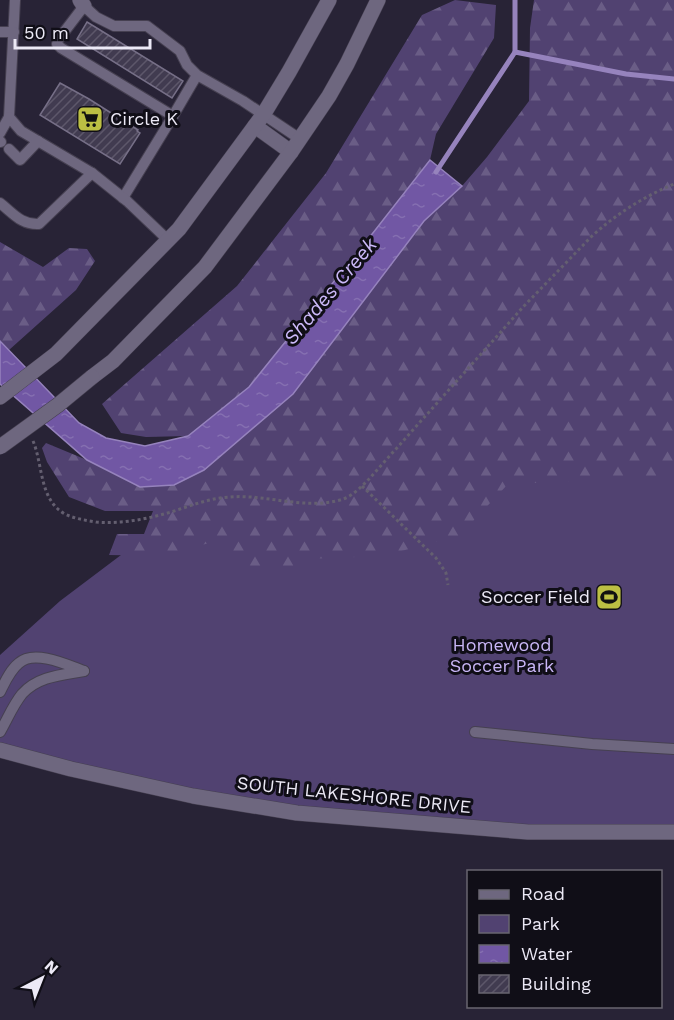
<svg xmlns="http://www.w3.org/2000/svg" width="674" height="1020" font-family="'Work Sans',sans-serif">
  <defs>
    <pattern id="forest-firs" width="22" height="20" patternUnits="userSpaceOnUse" patternTransform="scale(1.5)"><rect width="22" height="20" fill="#514271"/><path d="M5 1l3.5 6h-7zM16 11l3.5 6h-7z" fill="#6a5d86"/></pattern>
    <pattern id="water-ripples" width="26" height="14" patternUnits="userSpaceOnUse" patternTransform="scale(1.5)"><rect width="26" height="14" fill="#7157a4"/><path d="M2 4q2-2 4 0t4 0M15 11q2-2 4 0t4 0" fill="none" stroke="#856fb1"/></pattern>
    <pattern id="building-hatch" width="6" height="6" patternUnits="userSpaceOnUse" patternTransform="scale(1.5)"><rect width="6" height="6" fill="#413b50"/><path d="M-1 1l2-2M0 6l6-6M5 7l2-2" fill="none" stroke="#5d576a"/></pattern>
  </defs>
  <rect width="100%" height="100%" fill="#282336"/>
  <polygon fill="#514271" points="674,443 674,831 451,825 157,788 0,748 0,655 60,601 121,555 422,502"/>
  <g fill="url(#forest-firs)">
    <polygon points="455,0 496,5 494,38 436,134 430,160 369,238 249,387 188,436 146,437 121,433 102,404 237,286 326,173 422,15"/>
    <polygon points="534,0 674,0 674,477 508,484 459,536 382,556 305,559 285,573 228,561 216,541 163,556 109,555 117,534 144,534 153,511 105,511 69,497 47,462 42,448 46,443 87,460 140,487 174,485 424,221 462,186 487,157 529,101 530,28"/>
    <polygon points="0,242 43,267 69,248 87,249 95,261 76,290 9,350 0,341"/>
  </g>
  <polygon fill="url(#water-ripples)" stroke="#9683bd" stroke-width="1.5" points="430,160 462,186 424,221 293,394 204,470 174,485 140,487 87,460 0,384 0,341 79,423 106,438 145,446 188,436 249,387 369,238"/>
  <g fill="none" stroke-linecap="round" stroke-linejoin="round">
    <g stroke="#9683bd" stroke-width="5">
      <polyline points="515,52 515,0"/>
      <polyline points="436,172 515,52 626,74 674,79"/>
    </g>
  </g>
  <g fill="url(#building-hatch)" stroke="#766f87" stroke-width="1.5">
    <polygon points="87,22 183,81 172,98 77,39"/>
    <polygon points="60,83 89,99 138,130 137,131 140,133 120,164 40,115"/>
  </g>
  <g fill="none" stroke-linecap="round" stroke-linejoin="round">
    <defs>
      <g id="service">
        <polyline points="15,0 9,117 21,131 92,173"/>
        <polyline points="0,32 14,32"/>
        <polyline points="197,75 173,116 61,48 57,44 58,40 84,6 96,17 114,26 147,26 180,51 187,65 197,75 243,101 300,139"/>
        <polyline points="0,133 9,117"/>
        <polyline points="0,141 1,142"/>
        <polyline points="9,149 20,160 38,141"/>
        <polyline points="123,198 173,116"/>
        <path d="M 0,203 C 13,213 21,225 39,224 L 92,173 L 127,201 L 169,241"/>
        <path d="M 0,692 C 5,682 10,670 19,663 C 34,649 68,665 84,671"/>
        <path d="M 0,732 C 7,720 13,705 22,694 C 38,676 62,675 84,671"/>
        <polyline points="475,732 592,744 674,749"/>
      </g>
      <g id="minor">
        <polyline points="80,0 84,6"/>
        <polyline points="255,126 291,152"/>
        <polyline points="0,750 71,769 193,796 297,813 528,832 674,832"/>
      </g>
      <g id="secondary">
        <polyline points="92,377 113,361 205,267 291,152 329,96 347,64 378,0"/>
        <polyline points="0,397 56,354 179,229 263,115 289,72 329,0"/>
      </g>
    </defs>
    <use href="#service" stroke="#464051" stroke-width="12"/>
    <use href="#minor" stroke="#464051" stroke-width="16"/>
    <use href="#secondary" stroke="#464051" stroke-width="16"/>
    <g stroke="#645f70" stroke-width="3" stroke-dasharray="3 3" stroke-linecap="butt">
      <path d="M 33,441 C 43,464 39,500 65,514 C 75,519 85,520 96,522 C 119,524 142,520 164,514 C 186,508 207,498 230,497 C 266,494 304,510 340,500 C 352,497 361,487 369,479 L 524,306 L 591,237 C 616,214 643,197 674,184"/>
      <polyline points="362,486 436,558 446,573 448,585"/>
    </g>
    <use href="#service" stroke="#6e677f" stroke-width="10"/>
    <use href="#minor" stroke="#6e677f" stroke-width="15"/>
    <use href="#secondary" stroke="#6e677f" stroke-width="15"/>
    <defs>
      <polyline id="secondary-bridge" points="0,447 58,405 92,377"/>
    </defs>
    <use href="#secondary-bridge" stroke="#464051" stroke-width="16" stroke-linecap="butt"/>
    <use href="#secondary-bridge" stroke="#6e677f" stroke-width="15"/>
  </g>
  <defs>
    <symbol id="supermarket-square" viewBox="-11 -11 22 22"><rect x="-9" y="-9" width="18" height="18" rx="4" fill="#bcbf43" stroke="#100e17"/><path d="M-6-5.5h2.5l.6 2H6L4.5 2H-2.5L-4.4-4H-6ZM-1.5 3.2a1.3 1.3 0 1 0 .1 0ZM3 3.2a1.3 1.3 0 1 0 .1 0Z" fill="#111"/></symbol>
    <symbol id="stadium-square" viewBox="-11 -11 22 22"><rect x="-9" y="-9" width="18" height="18" rx="4" fill="#bcbf43" stroke="#100e17"/><path d="M0-5a6.5 5 0 1 0 0 10a6.5 5 0 1 0 0-10ZM-3.5-1.8h7v3.6h-7Z" fill="#111"/></symbol>
  </defs>
  <g fill-rule="evenodd">
    <use href="#supermarket-square" x="75" y="104" width="30" height="30"/>
    <use href="#stadium-square" x="594" y="582" width="30" height="30"/>
  </g>
  <g text-anchor="middle" stroke-width="6" stroke-linejoin="round" paint-order="stroke">
    <g font-size="18" fill="#ece9f6" stroke="#100e17" text-anchor="start">
      <text x="110" y="125">Circle K</text>
      <text x="590" y="603" text-anchor="end">Soccer Field</text>
    </g>
    <g font-size="18" fill="#c9b6f6" stroke="#100e17">
      <text x="502" y="651">Homewood<tspan x="502" dy="21">Soccer Park</tspan></text>
    </g>
    <g font-size="18" fill="#ece9f6" stroke="#100e17">
      <text transform="translate(354 795) rotate(6)" y="6">SOUTH LAKESHORE DRIVE</text>
    </g>
    <g font-size="20" font-style="italic" fill="#cbb8f8" stroke="#100e17">
      <text transform="translate(330 291) rotate(-50)" y="7">Shades Creek</text>
    </g>
  </g>
  <rect x="467" y="870" width="195" height="138" fill="#100e17" stroke="#686670" stroke-width="1.5"/>
  <rect x="479" y="890" width="30" height="9" fill="#6e677f" stroke="#686670" stroke-width="1.5"/>
  <text x="521" y="900" font-size="18" fill="#ece9f6">Road</text>
  <rect x="479" y="915" width="30" height="18" fill="#514271" stroke="#686670" stroke-width="1.5"/>
  <text x="521" y="930" font-size="18" fill="#ece9f6">Park</text>
  <rect x="479" y="945" width="30" height="18" fill="url(#water-ripples)" stroke="#686670" stroke-width="1.5"/>
  <text x="521" y="960" font-size="18" fill="#ece9f6">Water</text>
  <rect x="479" y="975" width="30" height="18" fill="url(#building-hatch)" stroke="#686670" stroke-width="1.5"/>
  <text x="521" y="990" font-size="18" fill="#ece9f6">Building</text>
  <g transform="translate(42 978) rotate(42)" stroke="#100e17" stroke-width="4.5" paint-order="stroke">
  <path d="M0-4.5L10 22L0 15L-10 22Z" fill="#ece9f6"/>
  <text y="-9" font-size="16" font-weight="bold" text-anchor="middle" fill="#ece9f6">N</text>
  </g>
  <path d="M15 39v9h135v-9" fill="none" stroke="#ece9f6" stroke-width="3"/>
  <text x="24" y="39" font-size="18" fill="#ece9f6" stroke="#100e17" stroke-width="4.5" paint-order="stroke">50 m</text>
</svg>
